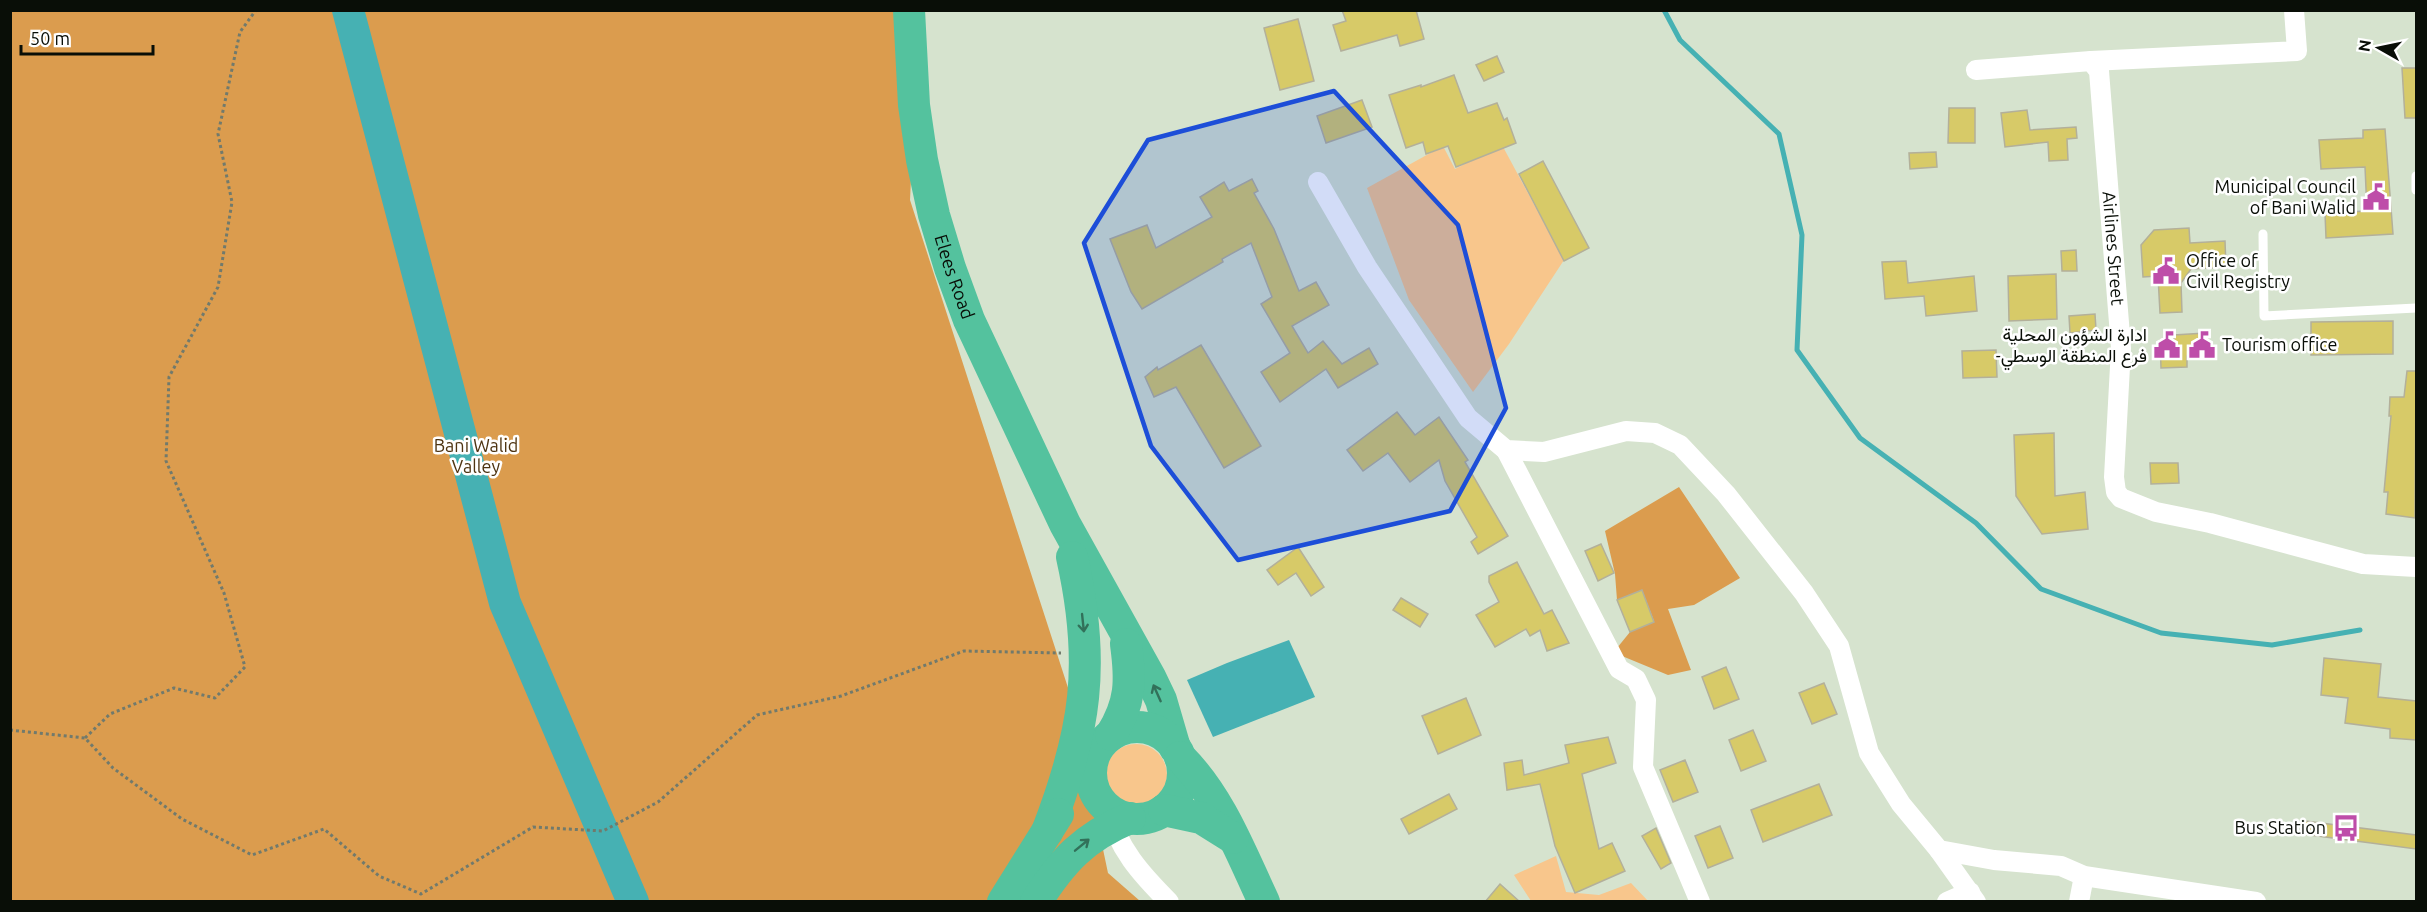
<svg xmlns="http://www.w3.org/2000/svg" width="2427" height="912" font-family="Ubuntu,Vazirmatn,sans-serif">
  <rect width="100%" height="100%" fill="#d6e3ce"/>
  <g fill="#f8c68c">
    <polygon points="1502,145 1564,260 1509,344 1473,392 1409,300 1367,188 1443,146 1455,169"/>
    <circle cx="1136" cy="775" r="31"/>
    <polygon points="1556,856 1566,892 1599,895 1631,883 1648,901 1531,901 1514,875"/>
  </g>
  <g fill="#db9c4e">
    <polygon points="10,11 919,11 910,200 1071,697 1108,873 1140,901 11,901"/>
    <polygon points="1679,487 1740,578 1694,605 1668,609 1691,670 1668,675 1622,656 1617,648 1630,632 1654,621 1642,590 1617,600 1615,574 1605,531"/>
  </g>
  <polygon fill="#46b1b3" points="1289,640 1315,697 1213,737 1187,680 1227,663"/>
  <g fill="none" stroke-linecap="round" stroke-linejoin="round">
    <polyline stroke="#46b1b3" stroke-width="5" points="1664,10 1680,40 1779,134 1802,235 1797,350 1860,438 1976,523 2041,589 2161,633 2272,645 2360,630"/>
    <polyline stroke="#46b1b3" stroke-width="32" points="348,10 505,603 633,902"/>
  </g>
  <g fill="#d7ca68" stroke="#b3b09a" stroke-width="1.5">
    <polygon points="1342,10 1416,10 1424,39 1400,46 1397,35 1341,51 1333,25 1346,21"/>
    <polygon points="1298,19 1314,81 1280,90 1264,28"/>
    <polygon points="1497,56 1504,72 1484,81 1476,65"/>
    <polygon points="2402,68 2416,68 2416,118 2405,118"/>
    <polygon points="1454,75 1468,113 1497,103 1504,120 1507,118 1516,143 1456,167 1448,146 1426,154 1423,142 1406,148 1389,95 1421,85 1421,87"/>
    <polygon points="1362,100 1372,127 1326,143 1317,116"/>
    <polygon points="1949,108 1975,108 1975,143 1948,143"/>
    <polygon points="2027,110 2030,130 2076,127 2077,138 2067,139 2068,160 2049,161 2048,142 2005,147 2001,113"/>
    <polygon points="2385,129 2393,234 2326,238 2325,213 2367,211 2365,167 2321,169 2319,140 2363,138 2363,130"/>
    <polygon points="1936,152 1937,167 1910,169 1909,153"/>
    <polygon points="1543,161 1589,248 1564,261 1519,174"/>
    <polygon points="1252,179 1258,191 1254,193 1274,229 1299,291 1316,282 1329,305 1292,326 1308,353 1323,341 1342,364 1369,348 1378,364 1338,388 1326,369 1280,402 1261,372 1290,353 1261,304 1272,297 1251,243 1222,259 1223,262 1142,309 1131,292 1110,239 1147,225 1156,248 1212,217 1200,197 1224,182 1229,191"/>
    <polygon points="2189,228 2190,243 2225,241 2226,267 2191,269 2181,283 2182,312 2160,313 2158,276 2143,277 2141,245 2154,230"/>
    <polygon points="2076,250 2077,271 2062,271 2061,251"/>
    <polygon points="1906,261 1908,283 1974,276 1977,311 1926,316 1924,296 1885,299 1882,262"/>
    <polygon points="2056,274 2057,319 2009,321 2008,276"/>
    <polygon points="2095,314 2096,330 2070,333 2069,316"/>
    <polygon points="2393,321 2393,354 2311,355 2311,322"/>
    <polygon points="2205,333 2207,355 2187,356 2187,367 2161,368 2160,340 2174,339 2174,335"/>
    <polygon points="1201,345 1261,446 1224,468 1176,387 1154,397 1145,377 1157,367 1158,370"/>
    <polygon points="1996,350 1997,377 1963,378 1962,351"/>
    <polygon points="2407,371 2416,371 2415,518 2386,514 2388,492 2384,492 2391,416 2389,416 2390,397 2404,397"/>
    <polygon points="1397,412 1415,435 1439,417 1468,460 1465,462 1508,536 1478,554 1471,542 1477,537 1445,481 1439,460 1410,482 1388,453 1363,471 1347,450"/>
    <polygon points="2054,433 2055,496 2085,492 2088,529 2042,534 2016,496 2014,435"/>
    <polygon points="2150,463 2178,463 2179,483 2151,484"/>
    <polygon points="1601,544 1614,573 1598,581 1585,551"/>
    <polygon points="1298,547 1324,587 1311,596 1296,573 1278,585 1267,570"/>
    <polygon points="1517,562 1544,614 1552,610 1569,643 1547,651 1540,630 1530,636 1526,629 1495,647 1476,615 1499,602 1489,582 1489,576"/>
    <polygon points="1642,590 1654,622 1630,632 1617,600"/>
    <polygon points="1401,598 1428,614 1420,627 1393,610"/>
    <polygon points="2324,658 2381,664 2378,697 2416,701 2416,740 2390,738 2390,729 2345,723 2348,698 2321,695"/>
    <polygon points="1726,667 1739,699 1714,709 1702,677"/>
    <polygon points="1824,683 1837,714 1812,724 1799,693"/>
    <polygon points="1466,698 1481,735 1438,754 1422,716"/>
    <polygon points="1753,730 1766,761 1741,771 1729,740"/>
    <polygon points="1608,737 1616,763 1582,774 1599,849 1612,843 1625,871 1575,893 1555,846 1540,784 1507,790 1504,763 1522,760 1524,775 1569,763 1565,745"/>
    <polygon points="1685,760 1698,792 1673,802 1660,770"/>
    <polygon points="1819,784 1832,815 1763,842 1751,810"/>
    <polygon points="1449,794 1457,809 1409,834 1401,819"/>
    <polygon points="2305,821 2416,835 2416,849 2303,834"/>
    <polygon points="1720,826 1733,858 1708,868 1695,836"/>
    <polygon points="1656,828 1671,863 1661,869 1642,836"/>
    <polygon points="1500,884 1520,902 1485,902"/>
  </g>
  <g fill="none" stroke-linecap="round" stroke-linejoin="round">
    <g stroke="#717a6c" stroke-width="3" stroke-dasharray="3 3" stroke-linecap="butt">
      <polyline points="10,730 85,738 113,768 182,819 252,855 324,829 379,876 421,894 533,827 603,831 658,802 757,715 841,696 964,651 1061,653"/>
      <polyline points="85,738 110,714 174,688 215,698 245,667 224,593 166,461 169,377 218,287 232,202 218,134 240,32 256,10"/>
    </g>
    <g stroke="#fff" stroke-width="9">
      <polyline points="2416,176 2416,190"/>
      <polyline points="2263,234 2264,316 2416,308"/>
    </g>
    <g stroke="#fff" stroke-width="20">
      <polyline points="2091,61 2297,51 2294,10"/>
      <path id="s1" d="M 1976,70 L 2091,61 L 2099,71 L 2121,348 L 2114,477 L 2116,492 L 2121,498 L 2156,512 L 2210,523 L 2363,564 L 2416,567"/>
      <polyline points="1318,182 1367,267 1468,418 1506,450 1544,452 1626,431 1655,433 1680,445 1726,494 1804,593 1839,646 1869,753 1901,804 1939,850 1994,860 2061,866 2084,876 2256,902"/>
      <polyline points="1506,450 1619,669 1636,679 1646,700 1643,767 1700,902"/>
      <path d="M 1109,809 C 1116,847 1142,875 1169,902"/>
      <polyline points="1939,850 1976,902"/>
      <polyline points="1947,902 1970,892"/>
      <polyline points="2079,902 2084,876"/>
    </g>
    <g stroke="#54c29e" stroke-width="32">
      <path id="s2" d="M 909,10 L 914,105 L 922,160 L 934,215 L 950,268 L 969,320 L 1065,524 L 1150,677 L 1161,700 L 1175,748"/>
      <circle cx="1137" cy="773" r="46"/>
      <path d="M 1111,735 C 1131,703 1131,681 1126,644"/>
      <path d="M 1180,757 C 1220,797 1240,851 1264,902"/>
      <polyline points="1164,810 1201,818 1233,838"/>
      <path d="M 1047,832 C 1086,731 1096,664 1072,557"/>
      <polyline points="1003,902 1058,814"/>
      <path d="M 1036,902 C 1062,861 1084,837 1130,818"/>
    </g>
  </g>
  <defs><path id="oneway-shaft" d="M-6 0H5M1.5-3L5.5 0L1.5 3" fill="none" stroke-width="1.6" stroke-linecap="round" stroke-linejoin="round" transform="scale(1.5)"/></defs>
  <g stroke="#32715a">
    <use href="#oneway-shaft" transform="translate(1083 623) rotate(84)"/>
    <use href="#oneway-shaft" transform="translate(1157 693) rotate(-114)"/>
    <use href="#oneway-shaft" transform="translate(1082 845) rotate(-39)"/>
  </g>
  <path fill="#1d4ed8" fill-opacity="0.2" stroke="#1d4ed8" stroke-width="4.5" stroke-linejoin="round" d="M 1334,91 L 1458,225 L 1506,408 L 1450,511 L 1238,560 L 1151,446 L 1084,243 L 1148,140 Z"/>
  <defs>
    <symbol id="civic-bare" viewBox="-9 -9 18 18"><path d="M-.6-6.5H3V-4.5H.6V-3L4-1V1h2V6H-6V1h2V-1L-.6-3ZM-1.2 2.5V6h2.4V2.5Z" fill="#be4da9" stroke="#fff" stroke-width="2.5" paint-order="stroke"/></symbol>
    <symbol id="bus-bare" viewBox="-9 -9 18 18"><path d="M-5-6H5V4H4V6H2V4H-2V6H-4V4H-5ZM-3.5-4V0h7V-4ZM-3.5 1.2v1.5H-2V1.2ZM2 1.2v1.5H3.5V1.2Z" fill="#be4da9" stroke="#fff" stroke-width="2.5" paint-order="stroke"/></symbol>
  </defs>
  <g fill-rule="evenodd">
    <use href="#civic-bare" x="2357" y="178" width="38" height="38"/>
    <use href="#civic-bare" x="2147" y="252" width="38" height="38"/>
    <use href="#civic-bare" x="2148" y="326" width="38" height="38"/>
    <use href="#civic-bare" x="2183" y="326" width="38" height="38"/>
    <use href="#bus-bare" x="2327" y="809" width="38" height="38"/>
  </g>
  <g text-anchor="middle" stroke-width="5" stroke-linejoin="round" paint-order="stroke">
    <g font-size="18" fill="#090e07" stroke="#fff" text-anchor="end">
      <text x="2356" y="193">Municipal Council<tspan x="2356" dy="21">of Bani Walid</tspan></text>
      <text x="2186" y="267" text-anchor="start">Office of<tspan x="2186" dy="21">Civil Registry</tspan></text>
      <text x="2147" y="341">ادارة الشؤون المحلية<tspan x="2147" dy="21">-فرع المنطقة الوسطي</tspan></text>
      <text x="2222" y="351" text-anchor="start">Tourism office</text>
      <text x="2326" y="834">Bus Station</text>
    </g>
    <g font-size="18" fill="#090e07" stroke="#fff">
      <text dy="6" stroke="none"><textPath href="#s1" startOffset="306">Airlines Street</textPath></text>
      <text dy="6" stroke="none"><textPath href="#s2" startOffset="272">Elees Road</textPath></text>
    </g>
    <g font-size="18" fill="#4e3412" stroke="#fff">
      <text x="476" y="452">Bani Walid<tspan x="476" dy="21">Valley</tspan></text>
    </g>
  </g>
  <rect width="2427" height="912" fill="none" stroke="#090e07" stroke-width="24"/>
  <g transform="translate(2379 48) rotate(279)" stroke="#ffffff" stroke-width="4.5" paint-order="stroke">
  <path d="M0-4.5L10 22L0 15L-10 22Z" fill="#090e07"/>
  <text y="-9" font-size="16" font-weight="bold" text-anchor="middle" fill="#090e07">N</text>
  </g>
  <path d="M21 45v9h132v-9" fill="none" stroke="#090e07" stroke-width="3"/>
  <text x="30" y="45" font-size="18" fill="#090e07" stroke="#ffffff" stroke-width="4.5" paint-order="stroke">50 m</text>
</svg>
